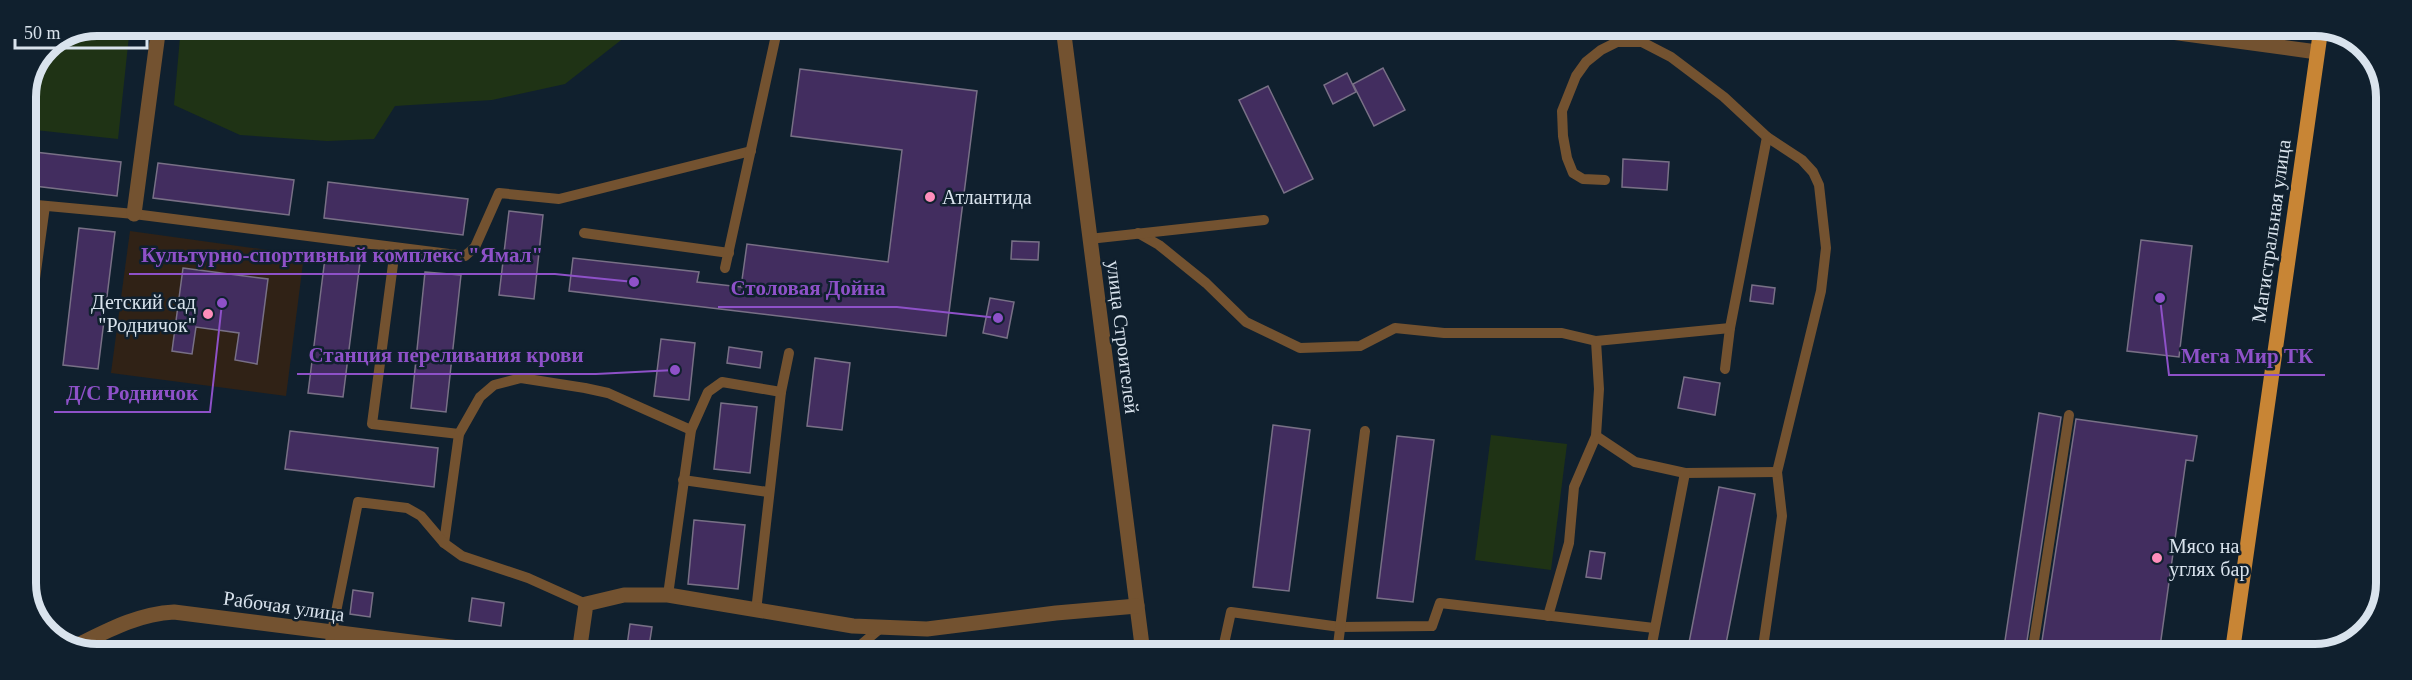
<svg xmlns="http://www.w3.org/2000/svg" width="2412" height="680" font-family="'Times New Roman',serif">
  <rect width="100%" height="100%" fill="#10202e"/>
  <polygon fill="#302216" points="130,231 304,255 286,396 111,373"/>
  <g fill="#1f3315">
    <polygon points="97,26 130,26 118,139 26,129 26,96 47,46"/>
    <polygon points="181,26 639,26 565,84 492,100 395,106 374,139 327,141 240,135 174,105"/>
    <polygon points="1491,435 1567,444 1551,570 1475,560"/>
  </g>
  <g fill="#422d5f" stroke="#787086" stroke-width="1.5">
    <polygon points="1383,68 1405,110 1374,126 1353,84"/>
    <polygon points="800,69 977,91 946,336 569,291 573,258 699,272 697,282 741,287 747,244 888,262 902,150 791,136"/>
    <polygon points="1347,73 1356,92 1333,104 1324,85"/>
    <polygon points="1268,86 1313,179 1284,193 1239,100"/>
    <polygon points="26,151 121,162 117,196 26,185"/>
    <polygon points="1623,159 1669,162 1667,190 1622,187"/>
    <polygon points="158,163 294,180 289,215 153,198"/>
    <polygon points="328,182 468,199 463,235 324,218"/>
    <polygon points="509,211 543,215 534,299 499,295"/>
    <polygon points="79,228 115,232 98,369 63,365"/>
    <polygon points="2141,240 2192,246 2179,357 2127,351"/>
    <polygon points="1012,241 1039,242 1038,260 1011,259"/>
    <polygon points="325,258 360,262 343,397 308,393"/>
    <polygon points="183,268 268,279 257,364 235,360 239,333 196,327 192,354 172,351"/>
    <polygon points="425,272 461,275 446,412 411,408"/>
    <polygon points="1752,285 1775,288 1773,304 1750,301"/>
    <polygon points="990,298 1014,302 1007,338 983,333"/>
    <polygon points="661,339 695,343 689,400 654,396"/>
    <polygon points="729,347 762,352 760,368 727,363"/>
    <polygon points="815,358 850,363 842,430 807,426"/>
    <polygon points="1684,377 1720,383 1715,415 1678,408"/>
    <polygon points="721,403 757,407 750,473 714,469"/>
    <polygon points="2039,413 2061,417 2025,654 2003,654"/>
    <polygon points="2076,419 2197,436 2193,461 2186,460 2159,654 2040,654"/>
    <polygon points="1273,425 1310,430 1289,591 1253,587"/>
    <polygon points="290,431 438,448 434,487 285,469"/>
    <polygon points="1397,436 1434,440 1413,602 1377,598"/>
    <polygon points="1719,487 1755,494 1724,654 1697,654 1698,650 1688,648"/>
    <polygon points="694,520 745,525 738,589 688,584"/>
    <polygon points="1590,551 1605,553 1601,579 1586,577"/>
    <polygon points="353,590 373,593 370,617 350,614"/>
    <polygon points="472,598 504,603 501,626 469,621"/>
    <polygon points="630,624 652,627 648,653 626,653"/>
  </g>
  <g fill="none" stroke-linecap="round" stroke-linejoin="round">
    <g stroke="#735230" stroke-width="10">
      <polyline points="1605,180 1583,179 1573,173 1567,158 1563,136 1562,111 1576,76 1586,62 1601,50 1617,42 1642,42 1671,57 1724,97 1767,137 1802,160 1813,172 1819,185 1826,248 1821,291 1777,472 1782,516 1762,654"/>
      <polyline points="26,204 134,214 465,256 475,247 499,193 559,199 751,151"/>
      <polyline points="584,233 729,253"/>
      <polyline points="1138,233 1159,245 1206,283 1246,322 1300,348 1360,346 1395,328 1444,333 1562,333 1596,341 1730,328"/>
      <polyline points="1089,239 1264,220"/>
      <polyline points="395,249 372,424 459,434"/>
      <polyline points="725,268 778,26"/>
      <polyline points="26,344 45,206"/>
      <polyline points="1725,369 1730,328 1767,137"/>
      <polyline points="781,392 789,353"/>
      <polyline points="1596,436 1635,462 1685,473 1777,472"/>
      <polyline points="683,480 768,492"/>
      <polyline points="444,543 459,434 480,397 494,385 521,378 585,388 608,393 691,430"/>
      <polyline points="668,595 691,430 708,392 722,382 781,392 756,611"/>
      <polyline points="1548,616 1569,543 1574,487 1596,436 1599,389 1596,341"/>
      <polyline points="328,652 358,502 407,508 421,516 444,543 462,556 528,578 586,604"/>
      <polyline points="851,653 882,627"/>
      <polyline points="1222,653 1231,612 1340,627 1432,626 1440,603 1654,628"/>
      <polyline points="1337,653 1365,431"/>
      <polyline points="1650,654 1685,473"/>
      <polyline points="2032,654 2069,415"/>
    </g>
    <g stroke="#735230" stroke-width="15">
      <polyline points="1063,27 1143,653"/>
      <polyline points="134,214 159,26"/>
      <path d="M 72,648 C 105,632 136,614 174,612 L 498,653"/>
      <polyline points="579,653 586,604 624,595 668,595 853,626 927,629 1056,613 1137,606"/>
    </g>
    <polyline stroke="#735230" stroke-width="15" points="2142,28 2317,52"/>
    <polyline stroke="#c88535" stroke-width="15" points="2232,654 2321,28"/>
  </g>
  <g fill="#fe8ebb" stroke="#10202e" stroke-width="2">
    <circle cx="930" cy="197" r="6"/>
    <circle cx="208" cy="314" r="6"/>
    <circle cx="2157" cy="558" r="6"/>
  </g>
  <g text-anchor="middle" stroke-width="5" stroke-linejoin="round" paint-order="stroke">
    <g font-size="20" fill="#d9e3ed" stroke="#10202e" text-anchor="start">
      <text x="942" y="204">Атлантида</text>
      <text x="196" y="309" text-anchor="end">Детский сад<tspan x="196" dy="23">"Родничок"</tspan></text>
      <text x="2169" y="553">Мясо на<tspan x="2169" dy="23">углях бар</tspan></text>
    </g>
    <g font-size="20" fill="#d9e3ed" stroke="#10202e">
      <text transform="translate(2271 231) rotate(-82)" y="7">Магистральная улица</text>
      <text transform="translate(1123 337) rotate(83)" y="7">улица Строителей</text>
      <text transform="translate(284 606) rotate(8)" y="7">Рабочая улица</text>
    </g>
  </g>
  <path d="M0 0H2412V680H0ZM97 36H2315A61 61 0 0 1 2376 97V583A61 61 0 0 1 2315 644H97A61 61 0 0 1 36 583V97A61 61 0 0 1 97 36Z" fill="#10202e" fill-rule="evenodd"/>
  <path fill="none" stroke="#d9e3ed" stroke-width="8" d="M97 36H2315A61 61 0 0 1 2376 97V583A61 61 0 0 1 2315 644H97A61 61 0 0 1 36 583V97A61 61 0 0 1 97 36Z"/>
  <path fill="none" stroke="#8e51c8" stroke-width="2" d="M634 282L555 274H129M998 318L897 307H718M675 370L596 374H297M2160 298L2169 375H2325M222 303L210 412H54"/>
  <g fill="#8e51c8" stroke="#10202e" stroke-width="2">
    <circle cx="634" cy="282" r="6"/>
    <circle cx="998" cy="318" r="6"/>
    <circle cx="675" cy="370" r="6"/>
    <circle cx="2160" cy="298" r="6"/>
    <circle cx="222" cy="303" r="6"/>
  </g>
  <g font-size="21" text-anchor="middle" font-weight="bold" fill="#8e51c8" stroke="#10202e" stroke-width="5" stroke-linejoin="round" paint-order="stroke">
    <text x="342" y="262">Культурно-спортивный комплекс "Ямал"</text>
    <text x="808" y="295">Столовая Дойна</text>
    <text x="446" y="362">Станция переливания крови</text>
    <text x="2247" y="363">Мега Мир ТК</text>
    <text x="132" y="400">Д/С Родничок</text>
  </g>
  <path d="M15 39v9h132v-9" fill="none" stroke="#d9e3ed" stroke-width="3"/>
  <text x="24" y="39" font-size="18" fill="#d9e3ed" stroke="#10202e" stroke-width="4.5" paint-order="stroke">50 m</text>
</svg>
